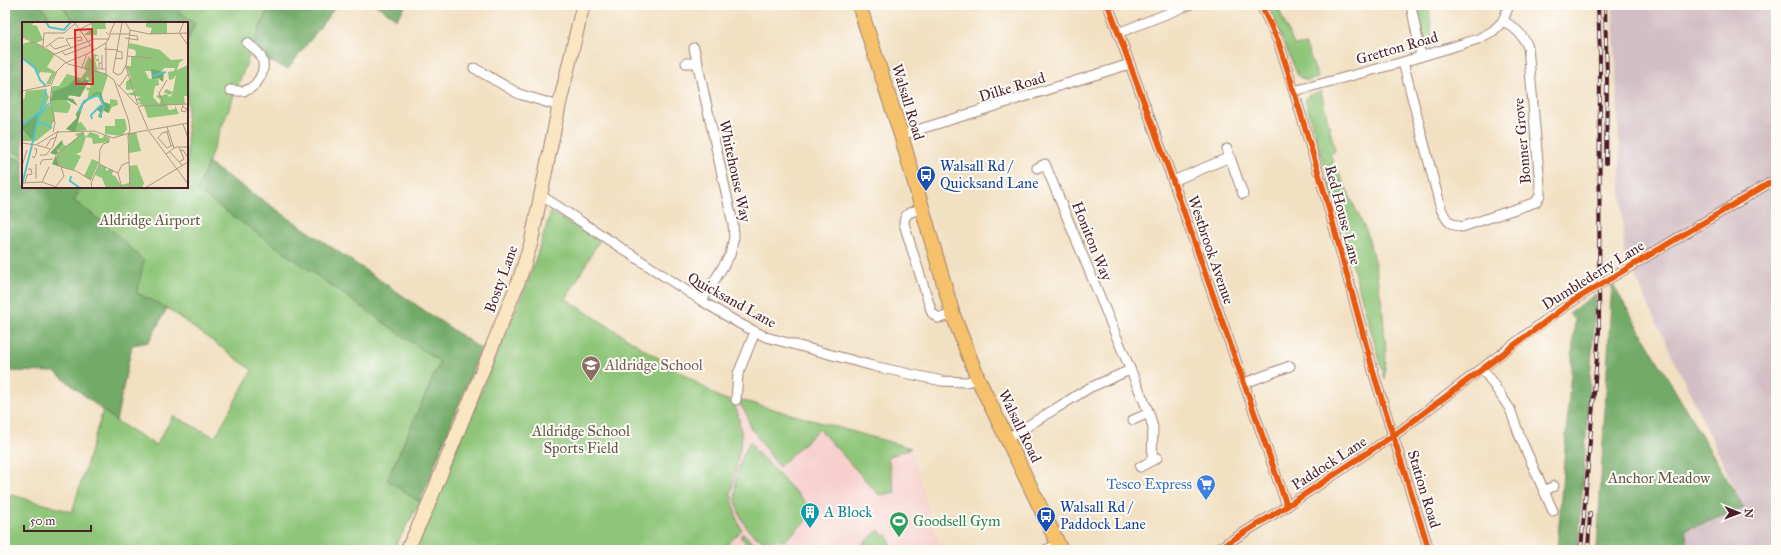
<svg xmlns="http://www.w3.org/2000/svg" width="1781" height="555" font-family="'IM FELL Great Primer',serif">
  <rect width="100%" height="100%" fill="#fdfcf7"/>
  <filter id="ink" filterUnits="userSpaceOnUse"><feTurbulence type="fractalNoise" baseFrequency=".025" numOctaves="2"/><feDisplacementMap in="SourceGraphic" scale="8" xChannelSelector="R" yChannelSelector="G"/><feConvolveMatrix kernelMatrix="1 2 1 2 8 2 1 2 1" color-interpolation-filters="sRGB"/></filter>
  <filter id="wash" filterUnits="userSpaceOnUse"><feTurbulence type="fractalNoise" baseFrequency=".012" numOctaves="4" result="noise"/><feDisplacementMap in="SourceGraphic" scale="16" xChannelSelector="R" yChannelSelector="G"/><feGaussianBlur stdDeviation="0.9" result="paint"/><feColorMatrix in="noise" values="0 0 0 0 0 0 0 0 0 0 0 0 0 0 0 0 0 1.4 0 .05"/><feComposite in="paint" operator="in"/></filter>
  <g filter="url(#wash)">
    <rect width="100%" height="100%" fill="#f2e0c2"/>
    <polygon fill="#f7d0ce" points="551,212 599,241 566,299 720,397 741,400 911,448 940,550 413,550 529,279"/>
    <polygon fill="#d2bec4" points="1613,5 1776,5 1776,550 1689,550 1685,530 1744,508 1624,253"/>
    <g fill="#8ec578" stroke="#6c7252">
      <polygon points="41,5 269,5 197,191 442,358 387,480 420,502 393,550 5,550 5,493 72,512 103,410 116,421 156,445 173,416 215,437 252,370 167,308 137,293 108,226 73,200 81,187 187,187 187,23 53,23"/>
      <polygon points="1268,5 1277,5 1294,45 1306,45 1318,78 1307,81 1298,76"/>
      <path d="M 1417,5 L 1429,5 L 1431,30 L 1435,46 C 1419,40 1420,19 1417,5 Z"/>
      <polygon points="1321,91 1335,151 1330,154 1367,233 1375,264 1382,305 1386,351 1385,379 1305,100 1308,96"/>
      <polygon points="5,148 23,155 23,161 5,155"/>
      <polygon points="551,212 599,241 566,299 719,397 733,402 738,414 742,438 731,493 737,520 742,530 722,550 413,550 529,279"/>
      <polygon points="741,400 911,448 888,457 895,492 879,495 819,429 779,467 750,427 747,415 740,404"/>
      <path d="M 750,441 L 755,450 L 815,512 L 785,541 C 776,539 766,543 758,538 C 752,535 747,529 744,523 C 728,497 736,466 750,441 Z"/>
      <polygon points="879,530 883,536 888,535 892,550 856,550"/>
      <polygon points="743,533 759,550 753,550 740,537"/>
    </g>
    <g fill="#72aa68" stroke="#5e644a">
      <polygon points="5,5 41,5 53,23 23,23 23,155 5,148"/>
      <polygon points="62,5 172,5 195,24 187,42 187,23 74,23"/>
      <polygon points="269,5 337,5 288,69 250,53"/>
      <polygon points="376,5 406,5 397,19"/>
      <polygon points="5,155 23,161 23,187 81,187 74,201 108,226 144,261 137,293 167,308 149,342 132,345 116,421 55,372 5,371"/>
      <polygon points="208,163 481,349 420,502 387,480 440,362 197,191"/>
      <polygon points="1612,283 1744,508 1685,530 1689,550 1597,550"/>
      <polygon points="1596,294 1578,550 1557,550 1575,320 1569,313"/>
    </g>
  </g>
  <g filter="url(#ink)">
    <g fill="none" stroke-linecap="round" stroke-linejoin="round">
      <defs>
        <g id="street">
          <polyline points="1108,5 1173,181 1287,506"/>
          <polyline points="1261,5 1278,41 1287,68 1326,198 1375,378 1429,550"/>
          <polyline points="1411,5 1421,56"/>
          <polyline points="1118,33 1189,5"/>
          <polyline points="694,48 733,224 734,237 730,255 702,301"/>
          <path d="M 1403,62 L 1441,209 C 1447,221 1448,224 1462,227 L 1536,202 L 1540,195 L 1540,185 L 1528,47 C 1522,34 1516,28 1503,21"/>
          <polyline points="686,63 698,63"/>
          <polyline points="474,68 519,94 559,106"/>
          <path d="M 230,90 C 233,90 239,92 243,91 C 256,89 267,71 262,59 C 260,52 253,47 247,43"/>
          <polyline points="1294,91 1403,62 1478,39 1493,31 1503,21 1509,5"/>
          <polyline points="901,135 1130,64"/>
          <polyline points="1227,149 1243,194"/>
          <polyline points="1037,168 1045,164 1117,338 1149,413 1153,428 1152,460"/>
          <polyline points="1173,181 1230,157"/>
          <polyline points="542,196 702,301 740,324 766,337 873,366 942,381 966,382 978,379"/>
          <path d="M 922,209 C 912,212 904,212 904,224 L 932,313 L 938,318 L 953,315"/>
          <polyline points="1641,260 1776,179"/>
          <polyline points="1483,369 1510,409 1520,437 1553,511"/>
          <polyline points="1245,383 1290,366"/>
          <polyline points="736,400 738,374 755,332"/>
          <polyline points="1133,420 1149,413"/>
          <polyline points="1008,438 1089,388 1130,370"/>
          <polyline points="1140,467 1157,458"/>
          <polyline points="1544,491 1554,486"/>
          <polyline points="1046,550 1058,544"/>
          <polyline points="1216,550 1287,506 1400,431 1547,319 1585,293"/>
        </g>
        <polyline id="secondary" points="407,550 427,508 519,280 531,243 559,106 583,5"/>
        <polyline id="primary" points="859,5 901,135 953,315 978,379 1061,550"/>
      </defs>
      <use href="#street" stroke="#9e8076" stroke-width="11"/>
      <use href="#secondary" stroke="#9e8076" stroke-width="15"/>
      <use href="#primary" stroke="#9e8076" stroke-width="16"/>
      <use href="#street" stroke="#fff" stroke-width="9"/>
      <use href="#secondary" stroke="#fbe6c4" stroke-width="13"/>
      <use href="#primary" stroke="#f5c16b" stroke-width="14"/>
      <defs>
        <g id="rail">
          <polyline points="1605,5 1607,80 1606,163"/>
          <polyline points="1581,550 1599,332 1600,54 1598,5"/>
          <polyline points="1588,550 1590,513"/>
        </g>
      </defs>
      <use href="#rail" stroke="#4a1f2b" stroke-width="4"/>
      <use href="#rail" stroke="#fdfcf7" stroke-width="2.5" stroke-dasharray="8" stroke-linecap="butt"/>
      <defs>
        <polyline id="street-bridge" points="1585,293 1641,260"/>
      </defs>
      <use href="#street-bridge" stroke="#9e8076" stroke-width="11" stroke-linecap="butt"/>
      <use href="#street-bridge" stroke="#fff" stroke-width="9"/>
      <defs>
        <g id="cycleway">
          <polyline points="1108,5 1173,181 1287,506"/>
          <polyline points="1261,5 1278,41 1287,68 1326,198 1375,378 1429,550"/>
          <polyline points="1216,550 1287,506 1400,431 1573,301 1776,179"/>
        </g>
      </defs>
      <use href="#cycleway" stroke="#fdfcf7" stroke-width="8"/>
      <use href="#cycleway" stroke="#e8590c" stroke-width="6"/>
    </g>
  </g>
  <defs>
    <symbol id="bus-pin" viewBox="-11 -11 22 30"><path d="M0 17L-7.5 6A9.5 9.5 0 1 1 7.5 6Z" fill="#1a4fb4" stroke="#fdfcf7"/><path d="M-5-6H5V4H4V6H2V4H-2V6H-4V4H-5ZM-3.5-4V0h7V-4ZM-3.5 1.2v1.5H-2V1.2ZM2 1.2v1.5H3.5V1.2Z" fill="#fff"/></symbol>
    <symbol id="school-pin" viewBox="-11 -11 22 30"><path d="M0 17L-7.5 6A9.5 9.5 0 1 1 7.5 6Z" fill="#8d6e63" stroke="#fdfcf7"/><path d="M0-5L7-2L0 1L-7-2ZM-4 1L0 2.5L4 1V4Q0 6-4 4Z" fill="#fff"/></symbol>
    <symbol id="supermarket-pin" viewBox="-11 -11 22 30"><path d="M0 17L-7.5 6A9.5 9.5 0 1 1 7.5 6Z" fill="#3f7fe0" stroke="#fdfcf7"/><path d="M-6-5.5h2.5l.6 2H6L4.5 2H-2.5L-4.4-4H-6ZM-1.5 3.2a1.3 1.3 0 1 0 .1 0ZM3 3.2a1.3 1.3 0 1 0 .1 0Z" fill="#fff"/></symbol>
    <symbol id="building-pin" viewBox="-11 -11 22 30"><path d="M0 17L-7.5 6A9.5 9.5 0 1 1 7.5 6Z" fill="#0f9aa8" stroke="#fdfcf7"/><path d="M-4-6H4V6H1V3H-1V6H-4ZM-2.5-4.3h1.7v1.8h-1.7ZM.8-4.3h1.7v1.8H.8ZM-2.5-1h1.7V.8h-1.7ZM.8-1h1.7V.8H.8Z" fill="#fff"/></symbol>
    <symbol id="stadium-pin" viewBox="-11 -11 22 30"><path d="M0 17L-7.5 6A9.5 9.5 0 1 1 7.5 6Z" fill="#2e9e5b" stroke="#fdfcf7"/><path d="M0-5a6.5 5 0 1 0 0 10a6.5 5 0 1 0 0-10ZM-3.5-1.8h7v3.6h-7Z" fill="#fff"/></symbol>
  </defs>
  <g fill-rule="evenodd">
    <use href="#bus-pin" x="915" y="164" width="22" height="30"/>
    <use href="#school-pin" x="580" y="354" width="22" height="30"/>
    <use href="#supermarket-pin" x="1195" y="473" width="22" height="30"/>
    <use href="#building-pin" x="799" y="501" width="22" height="30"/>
    <use href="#bus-pin" x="1035" y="505" width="22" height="30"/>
    <use href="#stadium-pin" x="888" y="510" width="22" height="30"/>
  </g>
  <g text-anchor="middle" stroke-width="4" stroke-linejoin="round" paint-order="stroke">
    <g font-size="15" fill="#4a1f2b" stroke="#fdfcf7">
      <text transform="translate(1397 48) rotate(-16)" y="5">Gretton Road</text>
      <text transform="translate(1012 87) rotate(-17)" y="5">Dilke Road</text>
      <text transform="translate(908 102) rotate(73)" y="5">Walsall Road</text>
      <text transform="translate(1522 141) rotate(-95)" y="5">Bonner Grove</text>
      <text transform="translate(735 171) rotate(78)" y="5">Whitehouse Way</text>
      <text transform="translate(1343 215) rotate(75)" y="5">Red House Lane</text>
      <text transform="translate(1092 241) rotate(68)" y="5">Honiton Way</text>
      <text transform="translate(1211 250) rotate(71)" y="5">Westbrook Avenue</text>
      <text transform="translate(1593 275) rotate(-32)" y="5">Dumblederry Lane</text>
      <text transform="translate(501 279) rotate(-70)" y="5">Bosty Lane</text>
      <text transform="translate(732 300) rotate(29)" y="5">Quicksand Lane</text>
      <text transform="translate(1020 426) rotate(64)" y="5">Walsall Road</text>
      <text transform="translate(1329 463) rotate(-33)" y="5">Paddock Lane</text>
      <text transform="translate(1424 489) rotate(73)" y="5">Station Road</text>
    </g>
    <g font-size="15" fill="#164399" stroke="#fdfcf7" text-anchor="start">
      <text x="940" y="171">Walsall Rd /<tspan x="940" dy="17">Quicksand Lane</tspan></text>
      <text x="1060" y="512">Walsall Rd /<tspan x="1060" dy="17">Paddock Lane</tspan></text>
    </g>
    <g font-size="15" fill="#625946" stroke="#fdfcf7">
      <text x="150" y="225">Aldridge Airport</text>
      <text x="581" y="436">Aldridge School<tspan x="581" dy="17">Sports Field</tspan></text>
      <text x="1659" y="483">Anchor Meadow</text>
    </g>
    <g font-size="15" fill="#785e54" stroke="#fdfcf7" text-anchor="start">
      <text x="605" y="370">Aldridge School</text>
    </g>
    <g font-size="15" fill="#366cbe" stroke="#fdfcf7" text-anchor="end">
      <text x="1192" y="489">Tesco Express</text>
    </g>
    <g font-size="15" fill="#0d838f" stroke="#fdfcf7" text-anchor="start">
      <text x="824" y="517">A Block</text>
    </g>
    <g font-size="15" fill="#27864d" stroke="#fdfcf7" text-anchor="start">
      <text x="913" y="526">Goodsell Gym</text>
    </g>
  </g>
  <g transform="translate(22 22)">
    <rect width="166" height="166" fill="#f2e0c2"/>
    <path d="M 0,0 L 12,0 L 10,3 L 15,4 L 21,18 L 14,21 L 0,14 ZM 72,0 L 83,0 L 84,7 L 75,7 L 75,13 L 62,13 L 68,8 L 71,10 L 69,2 ZM 124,0 L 145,0 L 145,12 L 128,12 L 130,6 L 124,5 ZM 10,19 L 33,32 L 25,45 L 34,50 L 28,62 L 24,62 L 30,51 L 18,50 L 16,54 L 12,45 L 0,35 L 0,22 ZM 108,21 L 138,28 L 149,38 L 162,37 L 157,41 L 155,48 L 166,43 L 166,77 L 165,74 L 162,74 L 163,82 L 145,83 L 147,88 L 153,87 L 153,83 L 157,92 L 126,96 L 122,84 L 116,81 L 119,80 L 114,77 L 119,75 L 104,72 L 112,70 L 113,67 L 104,68 L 104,60 L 109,56 L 104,44 L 109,44 L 109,35 L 113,35 L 114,31 L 113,28 L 106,26 ZM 142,46 L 153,46 L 152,49 L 146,50 L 147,58 L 151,57 L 154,53 L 151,70 L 144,67 L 142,70 L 147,73 L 151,71 L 148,75 L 144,72 L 139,74 L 136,69 L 137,73 L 134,74 L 139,78 L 137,82 L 131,75 L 133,64 L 137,63 L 136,56 L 127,57 L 123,49 L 140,49 ZM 73,32 L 77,34 L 77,40 L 73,38 L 76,49 L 86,53 L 79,75 L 82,80 L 88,82 L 88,77 L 95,78 L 96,83 L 90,85 L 87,91 L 80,88 L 79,90 L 74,87 L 80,83 L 78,75 L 69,75 L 61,83 L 55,101 L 59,100 L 65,108 L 51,110 L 44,107 L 55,96 L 54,92 L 65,78 L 67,68 L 64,68 L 65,65 L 68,66 L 69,60 L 66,59 L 67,56 L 65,55 L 54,73 L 35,75 L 31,74 L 29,70 L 31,64 L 37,64 L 45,52 L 59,56 L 64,49 L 62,45 L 67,34 L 71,40 L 70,35 L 74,34 L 73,38 L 77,36 L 76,34 L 71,34 ZM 23,67 L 12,113 L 24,69 L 27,75 L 22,88 L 28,82 L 31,87 L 28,79 L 44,78 L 49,83 L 46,91 L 32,90 L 33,100 L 31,100 L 29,107 L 14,119 L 0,119 L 0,74 L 2,78 L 4,69 ZM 93,97 L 103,97 L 105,107 L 100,114 L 83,112 L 83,104 L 93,104 ZM 61,110 L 64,115 L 59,130 L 54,132 L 59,134 L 52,148 L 39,145 L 35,134 L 38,129 L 33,128 L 41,122 L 44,124 L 56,115 L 53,112 ZM 68,110 L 77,113 L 77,116 L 81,116 L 82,113 L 86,115 L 87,120 L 71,122 L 70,116 L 64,115 ZM 114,110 L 119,129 L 107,131 L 107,112 ZM 70,137 L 77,140 L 69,158 L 62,154 ZM 78,142 L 84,145 L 84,149 L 88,147 L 91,149 L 90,153 L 93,154 L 99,163 L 107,161 L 107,144 L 115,143 L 122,161 L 120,166 L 84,166 L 80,156 L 73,153 Z" fill="#8ec578" fill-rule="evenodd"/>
    <path d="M 129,47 L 142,50 L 141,60 L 136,56 L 130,57 ZM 54,56 L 60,60 L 63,57 L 67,59 L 58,75 L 47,73 L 46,76 L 51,77 L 56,84 L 45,78 L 28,79 L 30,73 L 29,70 L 33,74 L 30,70 L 46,64 ZM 74,70 L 79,71 L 82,80 L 88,82 L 87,91 L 80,88 L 80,96 L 76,95 L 78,90 L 74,87 L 80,83 L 79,76 L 76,73 L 69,75 L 61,83 L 53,110 L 44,107 L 55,96 L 54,92 L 60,81 ZM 17,90 L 11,118 L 10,118 L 0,107 L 0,100 L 5,100 ZM 40,118 L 41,122 L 34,128 L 37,130 L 34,133 L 38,145 L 30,142 L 34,133 L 28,131 Z" fill="#72aa68"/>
    <path fill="none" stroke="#56c3ce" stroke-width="2" d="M 24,0 L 27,5 L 42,8 L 49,0M 0,36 L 13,46 L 18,58 L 24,64M 130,54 L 144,50M 57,90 L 62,79 L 76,73 L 82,84 L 78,95M 19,91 L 27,81M 70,97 L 69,93 L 79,83M 17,102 L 22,101 L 30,106M 0,103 L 18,90M 49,154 L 48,159 L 58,166M 0,163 L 24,67"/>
    <path fill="none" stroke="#af9386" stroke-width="1" d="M 103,0 L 108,8 L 127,12 L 166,11M 53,1 L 72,28M 100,1 L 91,50 L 96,53 L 100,51 L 104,43M 58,7 L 72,0M 108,8 L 104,45 L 116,83M 88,11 L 93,0M 157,11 L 162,0M 87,12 L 107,12M 158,12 L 165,22M 0,15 L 22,25 L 46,42 L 84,52 L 92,58 L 106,97 L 108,107 L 106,115M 103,16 L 116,18 L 115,14 L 107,13M 166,19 L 166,35M 84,21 L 84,52M 27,22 L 33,27 L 46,23M 21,24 L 22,11 L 42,11 L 54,1M 24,25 L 36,16 L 42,16M 49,26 L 44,17 L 59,15 L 60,18 L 55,19M 82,27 L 96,28M 40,29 L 43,33 L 69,23M 33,32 L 72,17 L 87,17M 105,34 L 129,36M 93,36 L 100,37 L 100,30 L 95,29M 80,41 L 77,41 L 77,47 L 83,47M 60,45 L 65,32M 80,47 L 80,33M 95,62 L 115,83M 30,64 L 28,78 L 33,101 L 31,110M 97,65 L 106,52M 0,69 L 29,63 L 35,49 L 43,41 L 65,32 L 84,21 L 88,14 L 84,10M 142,83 L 137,71 L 145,58M 116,84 L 126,107M 117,84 L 166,82M 161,85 L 165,87 L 163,90 L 159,89 L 161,83M 161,102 L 166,116M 145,105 L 152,126M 126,108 L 166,162M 127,108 L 166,101M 145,110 L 149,124M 106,112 L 126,108M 106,113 L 108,166M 136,116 L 145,126 L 151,123M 136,116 L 140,111 L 147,109M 0,121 L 14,123 L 35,110 L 72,109 L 91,116 L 108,111M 15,123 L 28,127M 24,125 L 29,117 L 35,115M 157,125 L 162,137 L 157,140M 147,129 L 160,143M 158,129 L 161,128 L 166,136M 144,132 L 154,125 L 166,125M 18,133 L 24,133 L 31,124 L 36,109M 10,134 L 12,136 L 14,132 L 15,127 L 12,127M 14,142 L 14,157M 77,142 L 96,151M 18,143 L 20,138 L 31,137M 0,144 L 5,128M 39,145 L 54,149 L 69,158M 20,160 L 27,145M 0,161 L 20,160 L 34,165M 3,161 L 5,153 L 10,152 L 9,147 L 6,147M 33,166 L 42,154 L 35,133 L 62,110M 70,166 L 69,161 L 77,143 L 78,128 L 81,122 L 87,120 L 87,115M 100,166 L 96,151 L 100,143 L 107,140M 123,166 L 166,140"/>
    <path fill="#d62828" fill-opacity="0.15" stroke="#d62828" stroke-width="2" d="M 70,7 L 71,62 L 54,62 L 53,8 Z"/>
    <rect width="166" height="166" fill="none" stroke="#4a1f2b" stroke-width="2"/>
  </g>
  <rect width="1781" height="555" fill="none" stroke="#fdfcf7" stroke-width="20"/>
  <g transform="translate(1739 513) rotate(91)" stroke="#fdfcf7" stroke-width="3" paint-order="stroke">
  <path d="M0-3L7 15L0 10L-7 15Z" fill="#4a1f2b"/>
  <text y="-6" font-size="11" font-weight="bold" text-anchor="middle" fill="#4a1f2b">N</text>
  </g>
  <path d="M24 525v6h67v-6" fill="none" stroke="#4a1f2b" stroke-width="2"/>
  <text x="30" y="525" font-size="12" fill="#4a1f2b" stroke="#fdfcf7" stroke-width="3" paint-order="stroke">50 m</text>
</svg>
